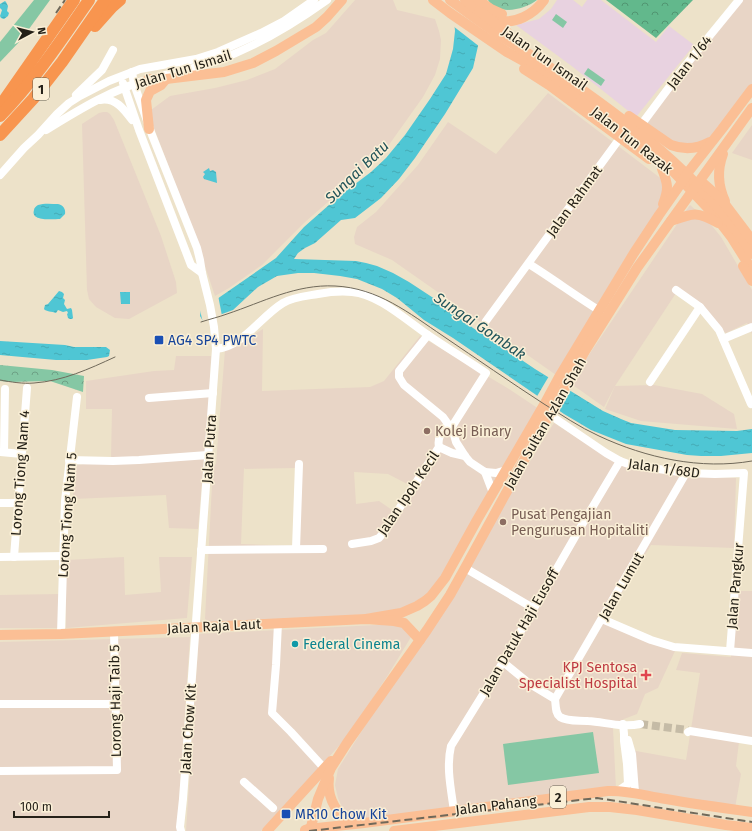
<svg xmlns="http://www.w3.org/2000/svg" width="752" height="831" font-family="'Fira Sans',sans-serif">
  <defs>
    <pattern id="forest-crowns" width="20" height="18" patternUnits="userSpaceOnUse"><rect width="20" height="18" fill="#62b88c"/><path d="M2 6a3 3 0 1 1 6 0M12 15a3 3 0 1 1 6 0" fill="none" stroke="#519571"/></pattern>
    <pattern id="park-crowns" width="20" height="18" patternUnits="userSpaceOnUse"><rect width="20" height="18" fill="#85c7a4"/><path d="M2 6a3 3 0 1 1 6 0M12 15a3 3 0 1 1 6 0" fill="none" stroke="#6da185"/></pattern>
    <pattern id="water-ripples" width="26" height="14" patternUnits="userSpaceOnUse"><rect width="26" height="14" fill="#4fc6d4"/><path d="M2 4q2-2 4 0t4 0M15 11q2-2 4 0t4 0" fill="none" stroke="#45aab5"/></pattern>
  </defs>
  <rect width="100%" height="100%" fill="#ede2c9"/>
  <g fill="#e8d5c6" fill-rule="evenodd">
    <polygon points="355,0 393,0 397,10 435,19 439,31 441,40 440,59 435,75 423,97 381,156 305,222 262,265 229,288 215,296 193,230 151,120 151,110 170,96 215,88 247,80 275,69 313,40 326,33"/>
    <polygon points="742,0 752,0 752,86 709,138 702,144 671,144 648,127 647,120"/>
    <polygon points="548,93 663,180 666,193 659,207 556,375 392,260 355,244 354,237 357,227 376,212 418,165 448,122 496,154"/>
    <polygon points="103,112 107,112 110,114 114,120 161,236 176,282 177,293 129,319 115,318 96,307 89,299 87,290 82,124 99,113"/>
    <polygon points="752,125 752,160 732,153"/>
    <polygon points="690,205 708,221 721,237 752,290 752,334 747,323 726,333 705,316 678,290 615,386 654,385 702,394 734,414 737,429 641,421 605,409 615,386 604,407 570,383"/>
    <path d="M 263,329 L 262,391 L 370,387 L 384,381 L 420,336 L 509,389 L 539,409 L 436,585 L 428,594 L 411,604 L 398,610 L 351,616 L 210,622 L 205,619 L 213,466 L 216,464 L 225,350 L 232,347 ZM 303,461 L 297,546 L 241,544 L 244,468 L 245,469 L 296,468 ZM 354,472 L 388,474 L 411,486 L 395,512 L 379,501 L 356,504 Z"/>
    <polygon points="176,356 211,356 209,398 198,529 169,528 166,495 73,499 74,466 111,458 112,409 86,409 86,381 154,371 174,370"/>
    <polygon points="554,423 615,462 680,476 736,478 734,548 651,545 609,614 606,622 675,651 658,688 645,694 637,714 624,719 613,728 616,789 365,820 354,818 342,807 338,798 335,785 338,769"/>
    <polygon points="124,557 125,595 161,592 159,557 192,557 187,618 66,628 66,560"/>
    <polygon points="737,591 752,591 752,743 739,742 736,766 741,774 735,808 627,790 625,749 686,760 700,673 676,670 682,653 731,657"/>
    <polygon points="59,594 59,628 0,628 0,595"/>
    <polygon points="396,624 400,625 411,637 388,675 349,735 261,831 186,831 199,634"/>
    <polygon points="190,637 177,831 0,831 0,642"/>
  </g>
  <polygon fill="#e8d2e0" points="557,0 573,0 582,7 587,0 601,0 656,42 669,26 694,45 636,117 573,67 516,25 539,19 551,9"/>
  <g fill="#85c7a4">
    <polygon points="34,0 50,0 21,40 0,62 0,42"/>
    <polygon points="556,14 567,22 563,28 552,20"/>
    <polygon points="588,68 605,80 601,86 584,74"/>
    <polygon points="593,732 599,773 508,785 503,744"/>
  </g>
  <polygon fill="url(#forest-crowns)" points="606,0 693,0 656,38"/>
  <g fill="url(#park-crowns)">
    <path d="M 488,0 L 537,0 C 524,10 498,16 488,0 Z"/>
    <polygon points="0,365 52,370 84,376 83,392 50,381 10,382 0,381"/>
  </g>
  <g fill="url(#water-ripples)">
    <polygon points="452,0 480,0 478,46 473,68 445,114 415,158 399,179 381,198 355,218 341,220 315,243 305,248 298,253 294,259 356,261 366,263 377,266 393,273 409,282 441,303 473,328 489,338 535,369 603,411 621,419 631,423 675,430 737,431 752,429 752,453 721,456 701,456 687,455 626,444 591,430 564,414 453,338 424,320 397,298 382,289 357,279 340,276 314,273 298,273 277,276 258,287 233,310 203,321 200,316 201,307 217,299 276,258 304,227 338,197 371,172 386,158 405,135 430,99 446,74 453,49 455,31"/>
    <polygon points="5,1 6,2 8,6 7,11 9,13 8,16 4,19 1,18 0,16 2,10 0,8 0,4"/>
    <polygon points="209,168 210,171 213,170 216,172 217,183 204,179 203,177 205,174 203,172"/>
    <path d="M 58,204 C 63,205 66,209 65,214 L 60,219 C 54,219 30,222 34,210 C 34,208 36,206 38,205 C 44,203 52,204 58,204 Z"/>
    <path d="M 59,291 L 62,292 L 64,294 L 63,298 L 65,300 L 64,304 L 67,309 L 71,308 L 72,310 L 73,318 L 72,319 L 70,319 L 68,318 L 67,314 L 68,313 L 67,311 L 63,312 L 58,310 L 56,313 C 52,311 46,312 44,309 L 45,305 L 48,304 Z"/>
    <polygon points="120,292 130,292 130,304 121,304"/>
    <polygon points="0,341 65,345 74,347 106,347 110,350 109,356 107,357 87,360 56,360 0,355"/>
  </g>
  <g fill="#ede2c9">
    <polygon points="450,0 482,0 480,47 453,26"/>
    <polygon points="218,295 222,316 203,323 199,306"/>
    <polygon points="549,376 571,390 558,412 536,398"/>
  </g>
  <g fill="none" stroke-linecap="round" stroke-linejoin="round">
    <polyline stroke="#c5bba6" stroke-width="8" stroke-dasharray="8 4" stroke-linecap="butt" points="640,724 688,730"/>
    <g stroke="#fff" stroke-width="8">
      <polyline points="132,72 134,84 152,135 197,248 200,260 202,273 210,305 214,327 216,349 183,799 180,827 181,831"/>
      <path d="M 165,75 C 182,71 199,67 216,61 C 255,47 292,25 327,0"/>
      <polyline points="123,83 139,130 191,265 202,273"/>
      <polyline points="76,95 102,70 113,50"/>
      <path d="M 100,100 C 115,97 124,109 132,120"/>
      <polyline points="641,125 685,66 739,0"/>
      <path d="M 46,130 C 80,109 114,88 154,78"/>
      <polyline points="0,175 24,148 38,135 57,114 69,103 80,96 109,81 140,69 196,59 218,52 261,33 284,21 314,0"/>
      <path d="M 529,264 C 553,279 576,296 600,311"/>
      <polyline points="676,290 700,307 719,330 751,404"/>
      <polyline points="486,321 620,138"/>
      <polyline points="428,335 399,371 399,377 404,385 443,417 448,424 452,428 456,442 465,456 470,462 485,472 496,473 506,470"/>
      <polyline points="723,339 752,327"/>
      <path d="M 216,349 C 244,346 260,317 283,303 C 293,297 307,296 318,294 C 329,292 341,291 352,292 C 378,294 406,320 428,335 C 447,348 467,360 486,373 L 453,425 L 452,428"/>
      <polyline points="650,382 700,307"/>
      <polyline points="149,398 213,393"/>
      <polyline points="549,416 553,417 606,453 620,461 631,465 686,473 715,474 744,473 730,651"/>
      <polyline points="439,447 452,453 465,456"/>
      <polyline points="0,452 22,454"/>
      <polyline points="4,452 5,389"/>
      <polyline points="69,460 113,461 139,460 208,455"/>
      <polyline points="485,472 493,493"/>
      <polyline points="0,503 18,503"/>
      <path d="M 352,544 L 371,541 L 379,538 L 384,532 L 439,447 C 437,437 442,432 448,424"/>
      <polyline points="296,549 299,464"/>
      <polyline points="201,550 323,549"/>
      <polyline points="0,557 63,556"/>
      <polyline points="14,557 27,388"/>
      <polyline points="465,568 533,608"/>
      <polyline points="602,619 651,640 674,647 752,653"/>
      <polyline points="278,623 276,665 272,713 291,732 324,768"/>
      <polyline points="61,634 65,501 77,397"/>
      <path d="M 503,662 L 530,684 L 555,699 C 556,706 555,713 560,717 C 568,722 579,720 588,721 C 605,722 623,728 640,724"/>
      <polyline points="555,699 686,473"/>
      <polyline points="0,704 115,704"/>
      <polyline points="688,732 690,731 752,741"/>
      <polyline points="628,740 632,754 635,792"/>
      <polyline points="0,771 117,770 114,632"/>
      <polyline points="244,782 273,808"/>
      <polyline points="618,791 628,784 627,764 624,741 624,734 623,724"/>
      <path d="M 454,811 C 451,789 446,767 451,746 L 503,662 L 583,523 L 620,461"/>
    </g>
    <g stroke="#fbbf95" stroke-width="10">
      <polyline points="433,0 450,13 507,52 529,64 546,74 626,132 671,169 706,206 722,225 732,238 752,270"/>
      <path d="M 450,0 C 467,12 484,25 502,37 C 517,47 533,56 548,66 C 624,118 703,175 752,254"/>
      <path d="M 465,0 C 475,8 485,16 498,20 C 515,25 534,14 544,0"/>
      <polyline points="478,0 491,9 502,14"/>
      <polyline points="479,11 508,33"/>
      <polyline points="524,69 549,85 649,159"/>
      <polyline points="148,79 166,79 224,72 253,63 276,51 316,27 327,17 342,0"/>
      <path d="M 629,116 L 671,145 C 684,150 697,149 710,142"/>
      <polyline points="149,129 146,100 150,91 161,85 166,79"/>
      <path d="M 723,154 C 717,170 718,186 725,201"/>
      <path d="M 662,169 C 668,184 669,189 663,204"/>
      <polyline points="704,184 721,199 752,240"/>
      <path d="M 671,221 C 693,213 697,211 718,223"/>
      <polyline points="743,266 752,281"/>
      <polyline points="366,619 401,613 417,606 425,601 431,596 445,578 477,520 545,403 559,377 634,253 659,215 680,185 689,171 722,129 752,89"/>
      <polyline points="0,635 61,634 366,619 394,621 404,623 420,640"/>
      <path d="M 329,778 C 327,793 333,811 347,818 C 350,820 355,821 359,822"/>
      <path d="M 305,830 L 308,829 L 364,823 L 608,791 C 628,790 646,796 666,799 C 694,804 723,808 752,812"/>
      <polyline points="267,831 331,761"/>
      <polyline points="310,831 318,799 331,768 347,743 427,630 450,595 465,568 530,449 585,351 637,268 752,108"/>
      <polyline points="394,831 589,807 610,807 637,810 726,825 752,828"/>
    </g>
    <g stroke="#f8954f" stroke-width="12">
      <polyline points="95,26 112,7 120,0"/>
      <polyline points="1,112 5,99 74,0"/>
      <path d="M 0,116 C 34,81 62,39 89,0"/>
      <polyline points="0,135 33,99 62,62 105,0"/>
    </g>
    <g stroke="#70695a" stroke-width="1">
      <path d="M 201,322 C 210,319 219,317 227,314 C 263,302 296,284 335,286 C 378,288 409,313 443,336 C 477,359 510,382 544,404 C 562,415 579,427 599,436 C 646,458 701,470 752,461"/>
      <path d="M 0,380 C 11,382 23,384 34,383 C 63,381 89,369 115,357"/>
    </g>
    <g stroke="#70695a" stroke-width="2" stroke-dasharray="8 4" stroke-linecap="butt">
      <polyline points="56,13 65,0"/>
      <polyline points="309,831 597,798 752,822"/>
    </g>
  </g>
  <g fill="#1a4fb4" stroke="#faefd6" stroke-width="1.5">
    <rect x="154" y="335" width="10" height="10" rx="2"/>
    <rect x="281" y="809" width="10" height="10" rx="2"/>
  </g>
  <g fill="#8d6e63" stroke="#faefd6" stroke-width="1.5">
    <circle cx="427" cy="431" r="4"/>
    <circle cx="503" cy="522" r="4"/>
  </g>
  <circle fill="#0f9aa8" stroke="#faefd6" stroke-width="1.5" cx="295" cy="644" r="4"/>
  <path fill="#e0444e" stroke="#faefd6" stroke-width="1.5" d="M644 669h4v4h4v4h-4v4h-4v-4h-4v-4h4z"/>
  <g text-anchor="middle" stroke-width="3" stroke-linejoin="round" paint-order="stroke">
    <g fill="#faefd6" stroke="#655f51" stroke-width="1">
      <rect x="33" y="78" width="16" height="22" rx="3"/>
      <rect x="550" y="786" width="16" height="22" rx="3"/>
    </g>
    <g font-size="13" font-weight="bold" fill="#252118">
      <text x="41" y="94">1</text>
      <text x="558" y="802">2</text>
    </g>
    <g font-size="14" fill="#252118" stroke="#faefd6">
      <text transform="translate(545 58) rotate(35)" y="5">Jalan Tun Ismail</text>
      <text transform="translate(689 62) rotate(-52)" y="5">Jalan 1/64</text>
      <text transform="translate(183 69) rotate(-17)" y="5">Jalan Tun Ismail</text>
      <text transform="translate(632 140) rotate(38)" y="5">Jalan Tun Razak</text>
      <text transform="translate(574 201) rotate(-54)" y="5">Jalan Rahmat</text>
      <text transform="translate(545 423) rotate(-60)" y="5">Jalan Sultan Azlan Shah</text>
      <text transform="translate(209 449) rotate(-86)" y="5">Jalan Putra</text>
      <text transform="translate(664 468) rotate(8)" y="5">Jalan 1/68D</text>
      <text transform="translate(20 473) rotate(-86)" y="5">Lorong Tiong Nam 4</text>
      <text transform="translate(408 493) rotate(-56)" y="5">Jalan Ipoh Kecil</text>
      <text transform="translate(67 515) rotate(-86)" y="5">Lorong Tiong Nam 5</text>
      <text transform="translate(621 586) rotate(-60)" y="5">Jalan Lumut</text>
      <text transform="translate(735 586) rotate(-85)" y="5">Jalan Pangkur</text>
      <text transform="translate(214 626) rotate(-3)" y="5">Jalan Raja Laut</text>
      <text transform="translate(519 632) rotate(-60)" y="5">Jalan Datuk Haji Eusoff</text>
      <text transform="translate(115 701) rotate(-91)" y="5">Lorong Haji Taib 5</text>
      <text transform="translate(188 729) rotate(-86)" y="5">Jalan Chow Kit</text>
      <text transform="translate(496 805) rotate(-7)" y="5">Jalan Pahang</text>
    </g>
    <g font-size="14" fill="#164399" stroke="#faefd6" text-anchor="start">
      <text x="168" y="345">AG4 SP4 PWTC</text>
      <text x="295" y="819">MR10 Chow Kit</text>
    </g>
    <g font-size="14" fill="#785e54" stroke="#faefd6" text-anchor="start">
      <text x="435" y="436">Kolej Binary</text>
      <text x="511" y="519">Pusat Pengajian<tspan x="511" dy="16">Pengurusan Hopitaliti</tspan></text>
    </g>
    <g font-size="14" fill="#0d838f" stroke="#faefd6" text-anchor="start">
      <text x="303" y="649">Federal Cinema</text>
    </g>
    <g font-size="14" fill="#be3a42" stroke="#faefd6" text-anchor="end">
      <text x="637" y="672">KPJ Sentosa<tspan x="637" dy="16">Specialist Hospital</tspan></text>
    </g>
    <g font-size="15" font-style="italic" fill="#22545a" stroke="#faefd6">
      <text transform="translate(357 172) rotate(-44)" y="5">Sungai Batu</text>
      <text transform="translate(480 326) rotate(34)" y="5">Sungai Gombak</text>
    </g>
  </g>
  <g transform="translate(32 32) rotate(83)" stroke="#faefd6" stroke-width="3" paint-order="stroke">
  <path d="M0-3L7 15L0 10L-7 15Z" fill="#252118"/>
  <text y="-6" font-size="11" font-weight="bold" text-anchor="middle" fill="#252118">N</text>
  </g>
  <path d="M14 811v6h95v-6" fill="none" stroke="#252118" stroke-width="2"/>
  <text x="20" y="811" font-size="12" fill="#252118" stroke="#faefd6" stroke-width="3" paint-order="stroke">100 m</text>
</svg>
